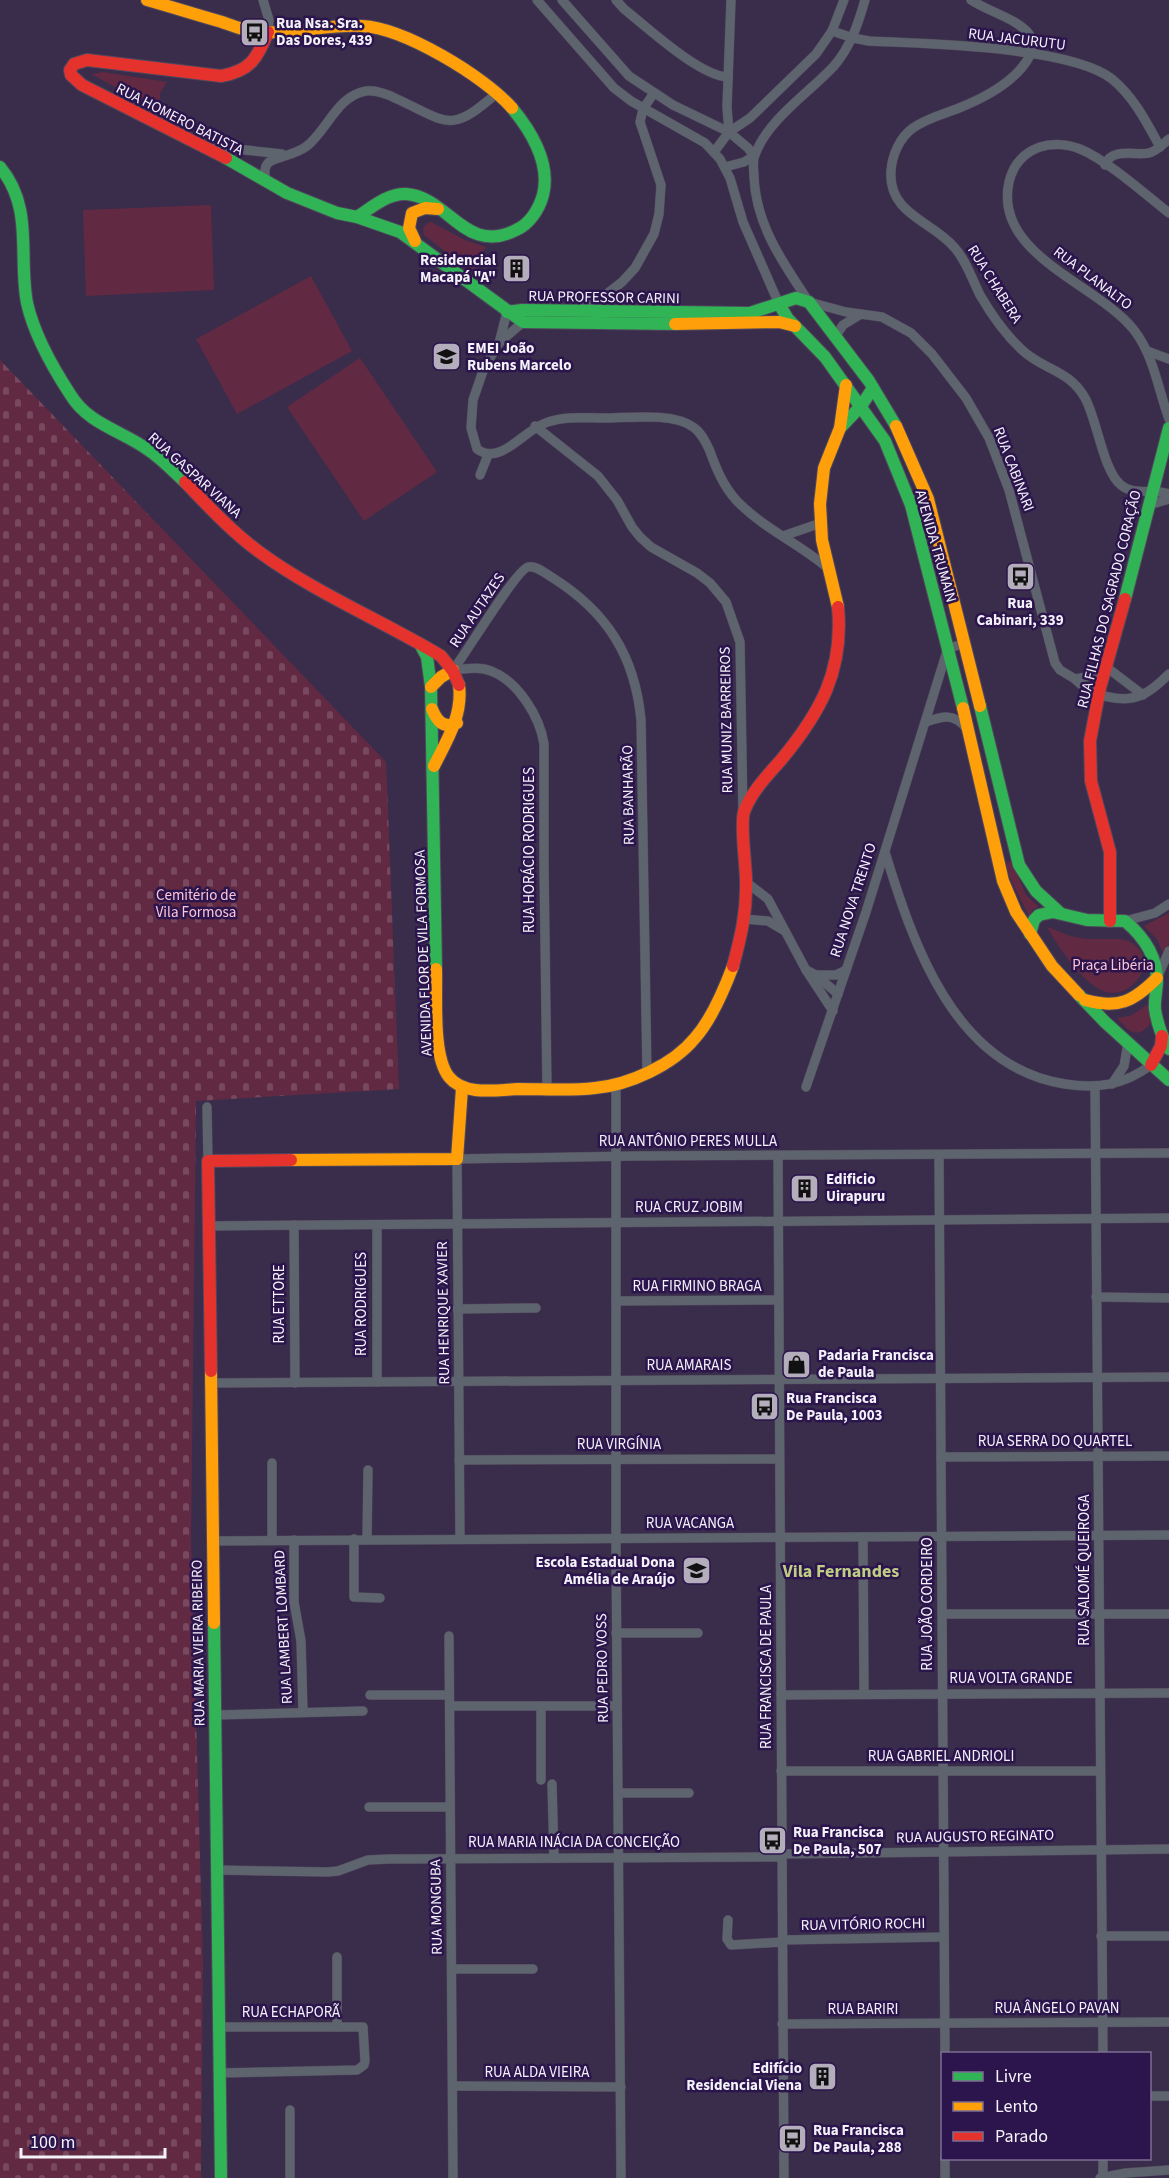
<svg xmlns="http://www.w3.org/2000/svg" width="1169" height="2178" font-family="'Source Sans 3',sans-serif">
  <defs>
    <pattern id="cemetery-stones" width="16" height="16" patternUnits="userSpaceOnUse" patternTransform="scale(1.5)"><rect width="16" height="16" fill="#612a42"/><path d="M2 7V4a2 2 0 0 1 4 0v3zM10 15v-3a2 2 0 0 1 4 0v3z" fill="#78495e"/></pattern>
  </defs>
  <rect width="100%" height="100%" fill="#392d4b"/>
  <g fill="#612a42">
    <polygon points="103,72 167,82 160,93 160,107 128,94 91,74"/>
    <polygon points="211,205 214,290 86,296 83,210"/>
    <polygon points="431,222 465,240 486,247 477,260 477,276 424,235 423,228 427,223"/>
    <polygon points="311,276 352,351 237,414 196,339"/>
    <polygon points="360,358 437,472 364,521 287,407"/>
    <polygon points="1011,861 1026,895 1039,907 1033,909 1029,916 1010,878 1006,863"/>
    <polygon points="1169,913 1169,943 1164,956 1157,939 1144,926"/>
    <path d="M 1047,927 C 1053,928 1060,933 1068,935 C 1082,940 1099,939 1114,939 C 1120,939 1126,939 1132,943 C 1161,962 1130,1004 1101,990 C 1080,980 1058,946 1047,927 Z"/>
    <path d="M 1149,1004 L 1151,1023 C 1136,1041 1129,1031 1117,1018 L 1130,1016 Z"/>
  </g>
  <polygon fill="url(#cemetery-stones)" points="0,360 386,762 399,1089 196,1101 191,1542 203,1962 201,2178 0,2178"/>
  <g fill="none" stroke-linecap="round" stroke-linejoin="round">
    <defs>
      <g id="street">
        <polyline points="263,0 269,20 268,32"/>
        <polyline points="537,0 614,88 631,101 705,143 720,159 730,178 743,222 779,304"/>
        <polyline points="562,0 629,76 673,105 729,132 748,148 754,156"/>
        <path d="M 616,0 L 624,9 C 647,27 699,76 728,77"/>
        <path d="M 865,0 C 858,24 851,46 834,66 C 810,92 767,120 755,155 C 752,161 754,170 754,177 C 756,225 783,263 809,302 L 846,312 L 882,317 L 911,333 L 932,354 L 966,398 L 989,438 L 1009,490 L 1055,663 L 1060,670 L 1075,679 L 1093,676 L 1104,669"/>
        <path d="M 971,0 C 987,11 1018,19 1029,34 C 1035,42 1033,51 1028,59 C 1014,82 984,98 959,108 C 944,114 927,118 913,128 C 900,137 892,155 891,171 C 888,214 932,221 954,247 C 966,260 972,279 980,295 C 991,314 1005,334 1021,349 C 1042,370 1069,369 1085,398 C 1097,419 1103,471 1121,485 C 1133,496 1154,488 1169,494"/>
        <path d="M 832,31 L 853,38 L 869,41 C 925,44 1070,46 1112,79 C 1134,97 1147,123 1160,147"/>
        <polyline points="729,132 727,107 731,0"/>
        <polyline points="209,146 282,154"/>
        <polyline points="714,152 729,132 750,118 816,54 832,31 844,0"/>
        <path d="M 1105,165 C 1111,147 1136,156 1149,153 C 1157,151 1163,144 1169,139"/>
        <polyline points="725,167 744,162 754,156"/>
        <path d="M 266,182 C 265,174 263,168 269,162 C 281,156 297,154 307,146 C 328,129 337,96 366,91 C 377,90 387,94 397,99 C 449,123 450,134 497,93"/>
        <path d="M 1169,213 C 1145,194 1107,160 1080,149 C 1068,144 1052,143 1040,147 C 1023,153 1013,165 1009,182 C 993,255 1098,284 1134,330 C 1154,356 1158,389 1169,419"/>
        <polyline points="580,310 599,300 622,282 635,268 654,234 659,214 661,185 640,122 643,109 654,93"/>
        <path d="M 507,312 L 499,343 L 484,368 L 473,400 L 471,428 L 477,449 C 501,467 525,428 548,422 C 566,416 585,418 603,418 C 628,418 673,412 693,427 C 701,432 705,441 709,449 C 716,468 723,486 737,501 C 764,529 800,544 829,569"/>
        <polyline points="835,337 843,325 861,314"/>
        <polyline points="499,343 523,322"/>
        <polyline points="1147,351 1169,359"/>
        <polyline points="535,426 598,476 617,500 632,527 640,537 651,547 697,573 710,583 726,602 740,642 743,814"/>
        <polyline points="480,475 488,455"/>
        <polyline points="1149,505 1169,499"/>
        <polyline points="783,536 821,523"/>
        <polyline points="1105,666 1143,695"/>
        <path d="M 453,670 C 465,655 516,570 528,567 C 536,565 546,574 553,578 C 607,612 635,656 641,720 L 647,1074"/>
        <path d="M 453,670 C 466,669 479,666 491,671 C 518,681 540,717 544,744 L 544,866 L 547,1089"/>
        <path d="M 1075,679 C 1086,690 1094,694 1109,697 C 1136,703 1150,693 1169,674"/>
        <path d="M 926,722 C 943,716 954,713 966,728"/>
        <path d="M 885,852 C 913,944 954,1067 1065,1084 C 1099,1089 1124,1085 1151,1065"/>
        <polyline points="746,882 768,899 806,970 833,1011"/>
        <polyline points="745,919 768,921 785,931"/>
        <polyline points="1125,921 1155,913 1169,904"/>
        <polyline points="806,970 816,975 838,994"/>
        <polyline points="817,975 836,975 846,970"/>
        <polyline points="1157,978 1169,951"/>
        <polyline points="1112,1084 1124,1066 1128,1043"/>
        <polyline points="616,1085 616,1549 621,2178"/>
        <polyline points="1095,1086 1103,2054"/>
        <polyline points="806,1087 866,912 948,648 964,644"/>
        <polyline points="207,1107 208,1161"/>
        <polyline points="939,1155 945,2054"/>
        <polyline points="778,1156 784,2178"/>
        <polyline points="294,1225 295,1383"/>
        <polyline points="377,1225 377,1382"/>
        <polyline points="208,1226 1169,1218"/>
        <polyline points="1096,1297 1169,1298"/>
        <polyline points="616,1301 778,1300"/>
        <polyline points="457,1309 536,1308"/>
        <polyline points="210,1383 1169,1377"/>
        <polyline points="941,1457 1169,1456"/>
        <polyline points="459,1460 779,1459"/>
        <polyline points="863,1537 864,1694"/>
        <polyline points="460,1538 457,1159 633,1156 1169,1153"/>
        <polyline points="354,1539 354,1597 380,1598"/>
        <polyline points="367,1539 368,1470"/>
        <polyline points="272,1540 272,1463"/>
        <polyline points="294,1540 294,1602 301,1641 303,1712"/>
        <polyline points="212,1541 1169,1535"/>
        <polyline points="942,1614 1169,1614"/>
        <polyline points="616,1633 698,1633"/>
        <polyline points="449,1636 453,2178"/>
        <polyline points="370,1695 449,1695"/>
        <polyline points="781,1695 1169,1693"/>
        <polyline points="450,1706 617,1706"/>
        <polyline points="215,1715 363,1711"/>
        <polyline points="781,1771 1100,1771"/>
        <polyline points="541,1780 541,1706"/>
        <polyline points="552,1784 554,1858"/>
        <polyline points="618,1793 689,1793"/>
        <polyline points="369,1807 450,1807"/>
        <polyline points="782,1854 1169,1849"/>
        <polyline points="217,1870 328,1872 338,1871 368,1860 389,1859 781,1857"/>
        <polyline points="728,1920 727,1939 731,1945 782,1942"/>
        <polyline points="1101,1936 1169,1936"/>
        <polyline points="782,1940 944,1937"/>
        <polyline points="452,1969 533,1969"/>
        <polyline points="782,2024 1169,2022"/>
        <polyline points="219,2027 363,2027 365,2061 364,2065 357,2070 219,2073"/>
        <polyline points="337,2027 337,1957"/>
        <polyline points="453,2086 621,2087"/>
        <polyline points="1150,2096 1169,2096"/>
        <polyline points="290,2110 290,2178"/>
        <polyline points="1103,2158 1103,2178"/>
        <polyline points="945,2178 945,2158"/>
        <polyline points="1100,2178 1126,2173 1169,2170"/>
      </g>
      <g id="fast">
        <polyline points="226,158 287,193 337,213 357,217 400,232 523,322 675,324"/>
        <path d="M 0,167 C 34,208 18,255 27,303 C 34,334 53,368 70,394 C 88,424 120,430 147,449 C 161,458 173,471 185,482"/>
        <path d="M 357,217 C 371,208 388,193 406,194 C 449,197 465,256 516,230 C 530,224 539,209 543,195 C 551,163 531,131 512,108"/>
        <polyline points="779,304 788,319 825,357 885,441 911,505 963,708"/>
        <polyline points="507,312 522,310 750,313 796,298 809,302 869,381 896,426"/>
        <polyline points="840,428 861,406 873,388"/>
        <polyline points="1125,599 1169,428"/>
        <polyline points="420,644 427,657 431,687 436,969"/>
        <polyline points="980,706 1019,865 1036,891 1060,913"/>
        <path d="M 1030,934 L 1034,920 L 1039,915 L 1053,912 L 1087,920 L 1125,921 C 1143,936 1157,956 1157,981 C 1157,990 1154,1000 1155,1009 C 1157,1023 1162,1037 1169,1049"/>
        <polyline points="1079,995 1105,1022 1169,1080"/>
        <polyline points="214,1623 221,2178"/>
      </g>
      <g id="slow">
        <path d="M 147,0 C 172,7 197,15 222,22 C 233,26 245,31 257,32 C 292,35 327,24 362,26 C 404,28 484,76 512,108"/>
        <polyline points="415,241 409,228 412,213 425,208 438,209"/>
        <polyline points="675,324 779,322 795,326"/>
        <polyline points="896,426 928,499 980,706"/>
        <polyline points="838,607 822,540 820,504 824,468 840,428 846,385"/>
        <polyline points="431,687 441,677 453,670"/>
        <polyline points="963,708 1003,881 1016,912 1052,966 1079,995"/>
        <path d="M 432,709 C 437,721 443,729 457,723"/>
        <path d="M 434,766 C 447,740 463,715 459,685"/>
        <path d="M 436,969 C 437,996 432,1056 449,1077 C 464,1096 496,1090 518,1089 C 543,1089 570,1091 595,1088 C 629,1085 673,1065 695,1038 C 712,1019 724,990 733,966"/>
        <path d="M 1085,1000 C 1118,1009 1133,1002 1157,978"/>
        <polyline points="291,1160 457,1159 462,1088"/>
        <polyline points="211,1371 214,1623"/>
      </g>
      <g id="jam">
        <path d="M 226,158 L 82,85 L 71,75 L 70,70 L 74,64 L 87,60 L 221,76 C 251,71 257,58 268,32"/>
        <path d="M 185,482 C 208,506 231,531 258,551 C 315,593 381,620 441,656 L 453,671 L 459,685"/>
        <polyline points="1110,921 1110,852 1091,781 1090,741 1100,688 1125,599"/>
        <path d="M 733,966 C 741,936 747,912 746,880 C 746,865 740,825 744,812 C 751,792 767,776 781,760 C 820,713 844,671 838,607"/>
        <polyline points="1151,1065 1161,1046 1162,1036"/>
        <polyline points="211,1371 208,1161 291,1160"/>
      </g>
    </defs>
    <use href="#street" stroke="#50475d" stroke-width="10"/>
    <use href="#fast" stroke="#50475d" stroke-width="14"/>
    <use href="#slow" stroke="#50475d" stroke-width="14"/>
    <use href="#jam" stroke="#50475d" stroke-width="14"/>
    <use href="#street" stroke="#5e646e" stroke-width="9"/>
    <use href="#fast" stroke="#30b455" stroke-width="12"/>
    <use href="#slow" stroke="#ff9f0a" stroke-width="12"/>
    <use href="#jam" stroke="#e5322d" stroke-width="12"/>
  </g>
  <defs>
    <symbol id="bus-square" viewBox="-11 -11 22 22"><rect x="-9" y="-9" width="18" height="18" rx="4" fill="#b3adbc" stroke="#2c154d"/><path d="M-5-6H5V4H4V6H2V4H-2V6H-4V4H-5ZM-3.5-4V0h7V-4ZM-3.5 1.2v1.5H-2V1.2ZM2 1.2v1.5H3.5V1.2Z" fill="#111"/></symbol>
    <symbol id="building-square" viewBox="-11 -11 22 22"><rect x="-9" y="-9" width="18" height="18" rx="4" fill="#b3adbc" stroke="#2c154d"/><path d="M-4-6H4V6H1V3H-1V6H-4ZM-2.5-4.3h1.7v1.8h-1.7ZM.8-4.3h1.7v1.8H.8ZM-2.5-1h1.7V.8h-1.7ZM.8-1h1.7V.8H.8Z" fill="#111"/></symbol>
    <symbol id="school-square" viewBox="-11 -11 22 22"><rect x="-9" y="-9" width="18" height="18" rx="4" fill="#b3adbc" stroke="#2c154d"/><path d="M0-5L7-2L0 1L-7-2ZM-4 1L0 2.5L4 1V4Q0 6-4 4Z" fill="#111"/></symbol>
    <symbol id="shop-square" viewBox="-11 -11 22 22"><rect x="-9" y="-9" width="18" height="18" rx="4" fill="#b3adbc" stroke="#2c154d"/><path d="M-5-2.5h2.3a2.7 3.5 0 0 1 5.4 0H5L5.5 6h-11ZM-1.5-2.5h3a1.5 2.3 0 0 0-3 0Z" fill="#111"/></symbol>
  </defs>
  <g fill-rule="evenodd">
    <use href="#bus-square" x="238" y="16" width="33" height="33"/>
    <use href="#building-square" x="500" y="252" width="33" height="33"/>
    <use href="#school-square" x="430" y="340" width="33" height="33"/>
    <use href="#bus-square" x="1004" y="560" width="33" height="33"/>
    <use href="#building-square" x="788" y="1172" width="33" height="33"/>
    <use href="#shop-square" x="780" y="1348" width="33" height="33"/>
    <use href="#bus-square" x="748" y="1390" width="33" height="33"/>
    <use href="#school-square" x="680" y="1554" width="33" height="33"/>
    <use href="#bus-square" x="756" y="1824" width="33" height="33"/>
    <use href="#building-square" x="806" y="2060" width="33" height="33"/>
    <use href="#bus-square" x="776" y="2122" width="33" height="33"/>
  </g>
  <g text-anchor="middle" stroke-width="5" stroke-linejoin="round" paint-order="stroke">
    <g font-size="15" font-weight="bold" fill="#f4f2f9" stroke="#2c154d" text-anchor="start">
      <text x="276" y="28">Rua Nsa. Sra.<tspan x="276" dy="17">Das Dores, 439</tspan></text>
      <text x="496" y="265" text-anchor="end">Residencial<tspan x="496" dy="17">Macapá "A"</tspan></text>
      <text x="467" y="353">EMEI João<tspan x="467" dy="17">Rubens Marcelo</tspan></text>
      <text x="1020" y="608" text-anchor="middle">Rua<tspan x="1020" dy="17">Cabinari, 339</tspan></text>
      <text x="826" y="1184">Edificio<tspan x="826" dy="17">Uirapuru</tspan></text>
      <text x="818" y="1360">Padaria Francisca<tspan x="818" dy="17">de Paula</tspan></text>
      <text x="786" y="1403">Rua Francisca<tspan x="786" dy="17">De Paula, 1003</tspan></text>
      <text x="675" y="1567" text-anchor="end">Escola Estadual Dona<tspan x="675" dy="17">Amélia de Araújo</tspan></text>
      <text x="793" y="1837">Rua Francisca<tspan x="793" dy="17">De Paula, 507</tspan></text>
      <text x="802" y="2073" text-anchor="end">Edifício<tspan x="802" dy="17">Residencial Viena</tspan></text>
      <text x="813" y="2135">Rua Francisca<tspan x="813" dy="17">De Paula, 288</tspan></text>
    </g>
    <g font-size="15" fill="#f4f2f9" stroke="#2c154d">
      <text transform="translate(1017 39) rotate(7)" y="5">RUA JACURUTU</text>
      <text transform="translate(180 119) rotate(27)" y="5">RUA HOMERO BATISTA</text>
      <text transform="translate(1093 278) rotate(37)" y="5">RUA PLANALTO</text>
      <text transform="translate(995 284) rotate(58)" y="5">RUA CHABERA</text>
      <text transform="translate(604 297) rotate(1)" y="5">RUA PROFESSOR CARINI</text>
      <text transform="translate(1014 469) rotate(69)" y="5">RUA CABINARI</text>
      <text transform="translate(195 475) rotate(42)" y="5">RUA GASPAR VIANA</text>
      <text transform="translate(936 546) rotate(74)" y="5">AVENIDA TRUMAIN</text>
      <text transform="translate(1109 599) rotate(-76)" y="5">RUA FILHAS DO SAGRADO CORAÇÃO</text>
      <text transform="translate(477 610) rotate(-56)" y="5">RUA AUTAZES</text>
      <text transform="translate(726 720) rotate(-91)" y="5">RUA MUNIZ BARREIROS</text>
      <text transform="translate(628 795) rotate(-91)" y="5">RUA BANHARÃO</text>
      <text transform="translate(529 850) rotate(-90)" y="5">RUA HORÁCIO RODRIGUES</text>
      <text transform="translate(853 900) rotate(-72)" y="5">RUA NOVA TRENTO</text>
      <text transform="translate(423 953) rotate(-92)" y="5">AVENIDA FLOR DE VILA FORMOSA</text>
      <text x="688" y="1146">RUA ANTÔNIO PERES MULLA</text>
      <text x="689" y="1212">RUA CRUZ JOBIM</text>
      <text x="697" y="1291">RUA FIRMINO BRAGA</text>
      <text transform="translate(279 1304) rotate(-90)" y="5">RUA ETTORE</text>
      <text transform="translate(361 1304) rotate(-90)" y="5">RUA RODRIGUES</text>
      <text transform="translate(443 1313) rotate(-91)" y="5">RUA HENRIQUE XAVIER</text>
      <text x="689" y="1370">RUA AMARAIS</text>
      <text x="1055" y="1446">RUA SERRA DO QUARTEL</text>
      <text x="619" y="1449">RUA VIRGÍNIA</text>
      <text x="690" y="1528">RUA VACANGA</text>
      <text transform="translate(1084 1570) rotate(-90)" y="5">RUA SALOMÉ QUEIROGA</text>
      <text transform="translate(927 1604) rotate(-90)" y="5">RUA JOÃO CORDEIRO</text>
      <text transform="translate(283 1627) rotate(-93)" y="5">RUA LAMBERT LOMBARD</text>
      <text transform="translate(198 1643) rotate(-91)" y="5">RUA MARIA VIEIRA RIBEIRO</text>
      <text transform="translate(766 1667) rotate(-90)" y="5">RUA FRANCISCA DE PAULA</text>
      <text transform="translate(602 1668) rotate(-91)" y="5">RUA PEDRO VOSS</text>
      <text x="1011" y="1683">RUA VOLTA GRANDE</text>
      <text x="941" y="1761">RUA GABRIEL ANDRIOLI</text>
      <text transform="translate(975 1836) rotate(-1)" y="5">RUA AUGUSTO REGINATO</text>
      <text x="574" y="1847">RUA MARIA INÁCIA DA CONCEIÇÃO</text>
      <text transform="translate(436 1907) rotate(-91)" y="5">RUA MONGUBA</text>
      <text transform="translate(863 1924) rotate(-1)" y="5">RUA VITÓRIO ROCHI</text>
      <text x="1057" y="2013">RUA ÂNGELO PAVAN</text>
      <text x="863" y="2014">RUA BARIRI</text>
      <text x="291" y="2017">RUA ECHAPORÃ</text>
      <text x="537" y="2077">RUA ALDA VIEIRA</text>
    </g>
    <g font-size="15" fill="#fdc5d6" stroke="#2c154d">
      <text x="196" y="900">Cemitério de<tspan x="196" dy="17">Vila Formosa</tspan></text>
      <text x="1113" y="970">Praça Libéria</text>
    </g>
    <g font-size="18" font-weight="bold" fill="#bfce83" stroke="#2c154d">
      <text x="841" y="1577">Vila Fernandes</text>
    </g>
  </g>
  <rect x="941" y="2052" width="210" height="108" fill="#2c154d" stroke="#7c6d92" stroke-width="1.5"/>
  <rect x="953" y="2072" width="30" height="9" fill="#30b455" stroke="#7c6d92" stroke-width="1.5"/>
  <text x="995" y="2082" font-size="18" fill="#f4f2f9">Livre</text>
  <rect x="953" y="2102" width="30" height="9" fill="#ff9f0a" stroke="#7c6d92" stroke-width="1.5"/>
  <text x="995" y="2112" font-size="18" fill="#f4f2f9">Lento</text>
  <rect x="953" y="2132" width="30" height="9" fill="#e5322d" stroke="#7c6d92" stroke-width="1.5"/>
  <text x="995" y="2142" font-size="18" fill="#f4f2f9">Parado</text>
  <path d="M21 2148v9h144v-9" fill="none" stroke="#f4f2f9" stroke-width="3"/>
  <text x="30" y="2148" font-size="18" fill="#f4f2f9" stroke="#2c154d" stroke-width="4.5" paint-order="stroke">100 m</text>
</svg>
